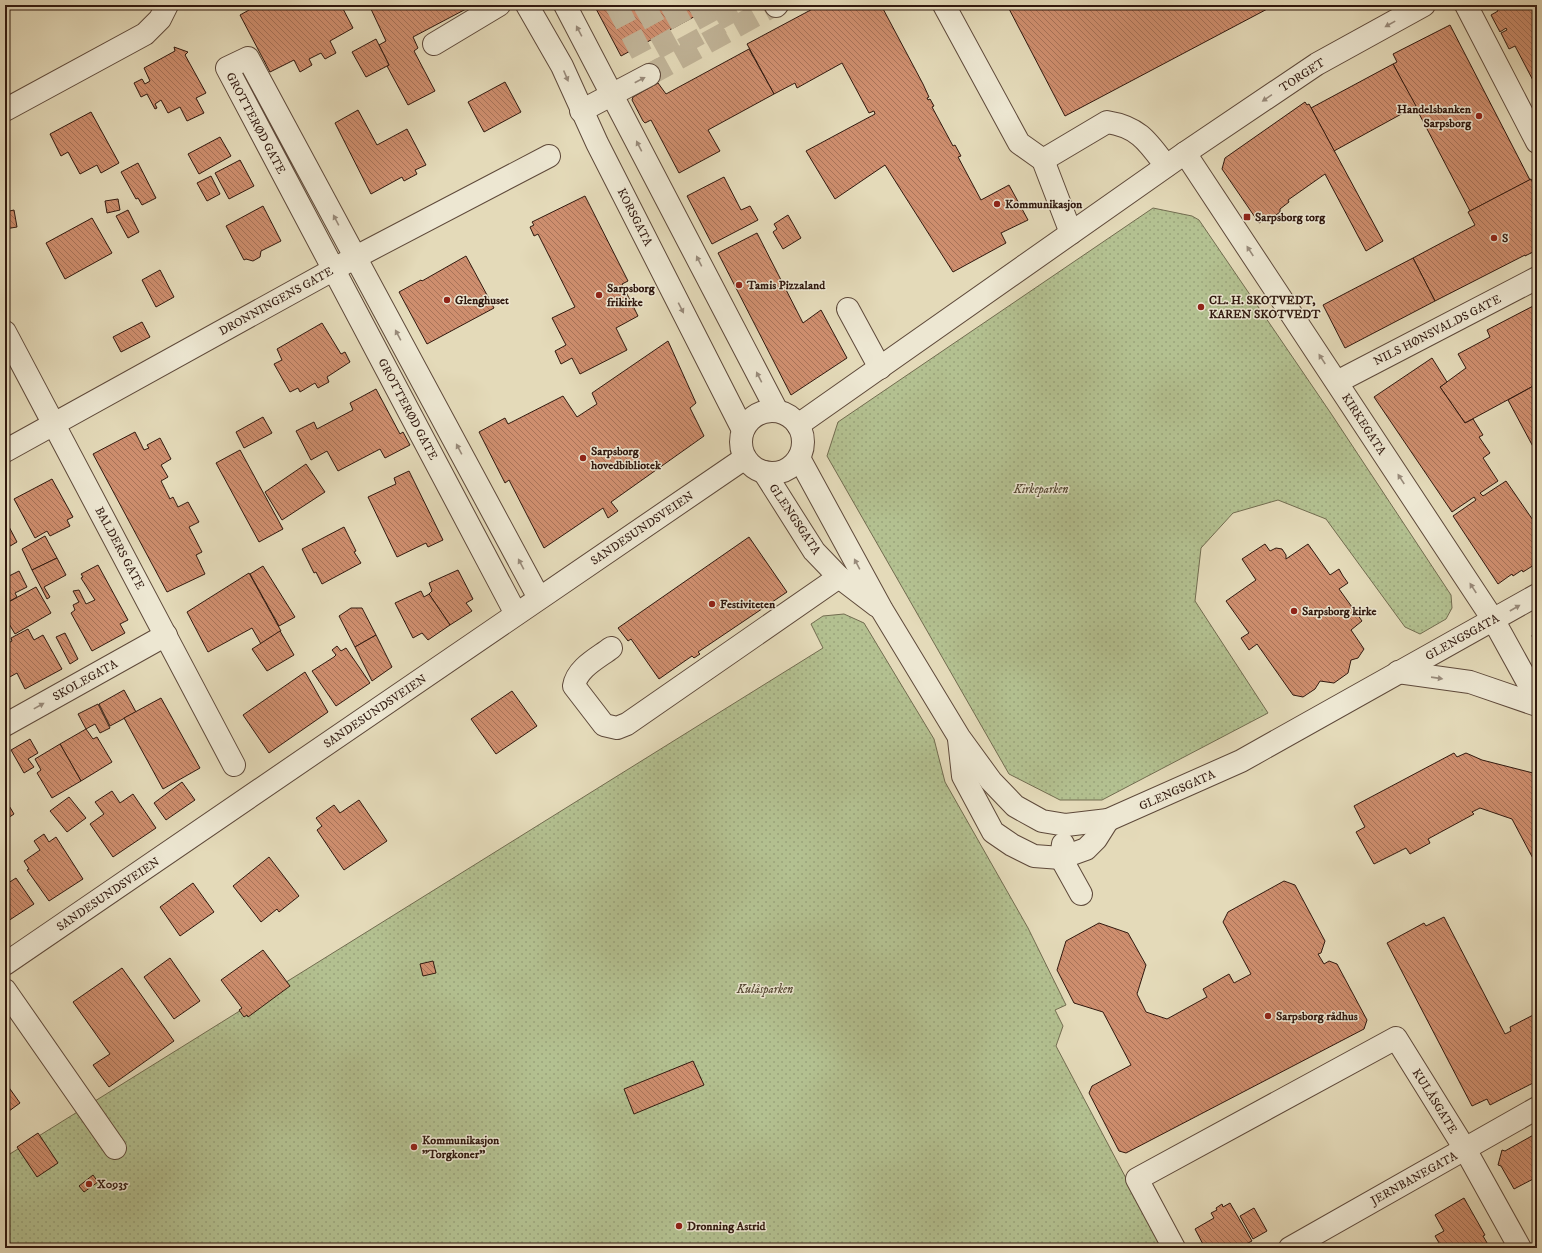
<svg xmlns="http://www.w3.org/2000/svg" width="1542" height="1253" font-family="'IM FELL DW Pica',serif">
  <defs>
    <pattern id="park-dots" width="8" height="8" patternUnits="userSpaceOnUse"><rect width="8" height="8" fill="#b3c090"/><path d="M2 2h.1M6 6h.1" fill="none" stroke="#9aa47b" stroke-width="1.8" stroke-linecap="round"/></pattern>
    <pattern id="building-back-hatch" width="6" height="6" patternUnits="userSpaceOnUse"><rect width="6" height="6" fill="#ce8e6e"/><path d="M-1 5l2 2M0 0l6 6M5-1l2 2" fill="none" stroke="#a87359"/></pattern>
  </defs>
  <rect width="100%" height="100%" fill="#e4dab9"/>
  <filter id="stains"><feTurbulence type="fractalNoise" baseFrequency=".005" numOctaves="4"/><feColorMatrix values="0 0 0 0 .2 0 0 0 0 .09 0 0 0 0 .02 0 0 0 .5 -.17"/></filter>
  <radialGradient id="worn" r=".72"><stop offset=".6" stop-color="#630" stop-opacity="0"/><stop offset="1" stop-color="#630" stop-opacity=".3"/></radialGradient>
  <g fill="url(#park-dots)" stroke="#726c50">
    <polygon points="1153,208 1192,216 1199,220 1330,412 1451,595 1452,608 1446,619 1420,634 1405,627 1326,519 1278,500 1233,513 1201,548 1195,601 1268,713 1102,800 1060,800 1009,774 827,456 838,422"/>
    <polygon points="844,614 864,623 934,739 945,782 1028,928 1066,1005 1055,1010 1063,1026 1056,1046 1163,1248 5,1248 5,1157 823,648 811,624 823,616"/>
  </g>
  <g fill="url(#building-back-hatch)" stroke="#31190f">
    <polygon points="258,5 341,5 353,28 330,41 336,53 325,59 321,53 309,59 312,65 300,72 294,60 270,72 240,15"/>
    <polygon points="373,5 464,5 466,9 413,37 418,48 414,51 435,91 408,105 387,66 389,65 379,45 386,41 370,7"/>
    <polygon points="594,5 716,5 621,56"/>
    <polygon points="820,5 881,5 923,84 929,97 927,98 928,100 930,99 934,106 932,107 953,146 955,145 961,156 958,157 981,200 1009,185 1028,220 1001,233 1006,243 953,272 885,165 835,199 806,151 875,114 874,111 869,113 842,63 797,88 795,83 774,94 747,44"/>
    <polygon points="1007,5 1269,5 1271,7 1065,116"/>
    <polygon points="1494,5 1537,5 1537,88 1515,46 1509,49 1501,33 1507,30 1506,28 1500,32 1491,15 1498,11"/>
    <polygon points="1450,25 1530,180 1470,211 1393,64 1397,62 1393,54"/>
    <polygon points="376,39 389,65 366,77 352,52"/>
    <polygon points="174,47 188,52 185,55 206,93 196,98 204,113 187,121 180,107 168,113 161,100 155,104 157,108 155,109 147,94 141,97 134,83 142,79 145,84 150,81 144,68 175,51"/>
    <polygon points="749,49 774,94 708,130 720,151 679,173 651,120 645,123 643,121 632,100 633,97 658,83 666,94"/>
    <polygon points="1393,64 1416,106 1334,151 1311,108"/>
    <polygon points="505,82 521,112 484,132 468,102"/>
    <polygon points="1305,102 1307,105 1309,104 1383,241 1366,251 1325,174 1288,200 1289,202 1280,209 1280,212 1272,218 1269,217 1259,223 1222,169 1225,158"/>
    <polygon points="358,110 377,145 407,129 426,165 415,170 417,174 404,181 402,177 371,194 335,123"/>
    <polygon points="91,112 119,163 101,173 97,165 80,174 68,152 61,156 50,134"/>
    <polygon points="220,137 231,156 199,174 188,154"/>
    <polygon points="240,160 254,186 229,199 215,173"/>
    <polygon points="138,163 156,198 142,205 138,198 136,199 121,172"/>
    <polygon points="211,176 220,194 207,201 197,183"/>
    <polygon points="724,177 741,210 750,206 758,220 712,244 687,196"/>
    <polygon points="1531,179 1537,191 1537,250 1525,256 1525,255 1435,301 1413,258 1475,225 1468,212"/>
    <polygon points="585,196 628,281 622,284 638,316 616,328 627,350 580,374 572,358 561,364 555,351 566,345 552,318 575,307 538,234 534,236 530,227 534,225 532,222"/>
    <polygon points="118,199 120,210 107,213 105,201"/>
    <polygon points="263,206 281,241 261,251 260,257 253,261 246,259 244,260 226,226"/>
    <polygon points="14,210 17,227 5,229 5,212"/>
    <polygon points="128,210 139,232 128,238 116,216"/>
    <polygon points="788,215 801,238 783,249 773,232 777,229 774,224"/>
    <polygon points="92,218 112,253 65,279 46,243"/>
    <polygon points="757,233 803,323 821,310 847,358 791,395 718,253"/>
    <polygon points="466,256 494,308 427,344 399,292 421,280 422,281"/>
    <polygon points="1413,258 1435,301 1345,348 1323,305"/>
    <polygon points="160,270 174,297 156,307 142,280"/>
    <polygon points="1537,304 1537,384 1465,423 1440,387 1466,368 1458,354 1490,337 1487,330"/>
    <polygon points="142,322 150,337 121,352 113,337"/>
    <polygon points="322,323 341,354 345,352 350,362 327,377 329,382 318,388 315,383 300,392 298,388 290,392 274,364 282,360 277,349"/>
    <polygon points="668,341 696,403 690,408 704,436 611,502 618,511 608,518 603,508 544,548 509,480 505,483 479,432 505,418 508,424 563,396 577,417 597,404 592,393"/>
    <polygon points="1432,358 1447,382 1440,387 1465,423 1473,419 1483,435 1479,437 1490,453 1483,458 1498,481 1480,493 1483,496 1506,481 1537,526 1537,563 1523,572 1522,570 1513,576 1512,574 1498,584 1453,516 1476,500 1474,497 1452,512 1374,397"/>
    <polygon points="1537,384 1537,454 1508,400"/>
    <polygon points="376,389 400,434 403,432 410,445 385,458 380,449 338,471 327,451 311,460 296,431 314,422 317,429 353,410 350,403"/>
    <polygon points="263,417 272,433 244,448 236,432"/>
    <polygon points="135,432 144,450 149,448 147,445 160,438 171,459 161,465 168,477 161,481 170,499 173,497 178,507 188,502 199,522 189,527 202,552 196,555 205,574 167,592 93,454"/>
    <polygon points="240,450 283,529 259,542 216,463"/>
    <polygon points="306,464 325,492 282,520 265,492"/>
    <polygon points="409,471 443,540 428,547 426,543 397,557 368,497 396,484 394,478"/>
    <polygon points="52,479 73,517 67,520 70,526 50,536 47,531 35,538 14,499"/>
    <polygon points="5,519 17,542 5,549 8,554 5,555"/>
    <polygon points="344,527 356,551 354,552 361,563 322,584 316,572 314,573 302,549"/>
    <polygon points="45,536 57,558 32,570 22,549"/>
    <polygon points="749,537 787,592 698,652 700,654 694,658 692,656 659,679 631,639 628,641 618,628"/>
    <polygon points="1265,544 1270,551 1276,548 1282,549 1286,555 1286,559 1308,544 1330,575 1339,569 1343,576 1348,583 1339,589 1362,621 1351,630 1364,649 1358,658 1351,660 1348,673 1334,683 1320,681 1315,689 1303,697 1293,695 1257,644 1249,650 1241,638 1249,633 1226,601 1256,580 1242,559"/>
    <polygon points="57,558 66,575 44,587 50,597 47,599 32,570"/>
    <polygon points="98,565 128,620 120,624 125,633 92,651 71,613 75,610 73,605 79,602 73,591 79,590 86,604 95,600 81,578 83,577 81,574"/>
    <polygon points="263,566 295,617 279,626 250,574"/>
    <polygon points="458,570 473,599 466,603 472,611 450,625 429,594 432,591 429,583"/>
    <polygon points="19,571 27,587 15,593 17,597 5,604 5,578"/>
    <polygon points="249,573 281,631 261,644 252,628 208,652 187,612"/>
    <polygon points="36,587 51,613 15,634 5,617 5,604"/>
    <polygon points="421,591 424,597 429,594 450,625 428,640 422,633 413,638 395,603"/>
    <polygon points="351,608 362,608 376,635 355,647 339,616"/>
    <polygon points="1537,622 1537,646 1532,636"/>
    <polygon points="28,629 34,640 43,635 62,669 25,689 17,673 6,679 5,677 5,645 12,641 11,638"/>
    <polygon points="280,631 294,655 267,671 252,649"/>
    <polygon points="65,633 78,659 70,664 56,637"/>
    <polygon points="376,635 392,667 372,681 355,647"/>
    <polygon points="337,646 341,651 346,648 370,683 336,706 312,671 334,657 336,655 332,650"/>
    <polygon points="305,672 328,712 269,753 243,715"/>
    <polygon points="124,690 136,712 110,726 99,704"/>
    <polygon points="512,691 537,726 496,754 471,719"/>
    <polygon points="161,698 200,768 163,789 124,718"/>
    <polygon points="98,704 110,728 100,733 95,724 86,729 78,714"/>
    <polygon points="86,729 93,739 97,737 112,762 81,781 60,744"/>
    <polygon points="30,739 38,753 28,759 34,767 24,773 11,750"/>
    <polygon points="60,744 81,781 52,798 37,773 41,770 35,759"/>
    <polygon points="1454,753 1457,757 1466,753 1482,760 1533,773 1537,781 1537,866 1512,819 1480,808 1472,812 1474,814 1428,839 1430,843 1410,854 1406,848 1374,864 1356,832 1365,827 1354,806"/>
    <polygon points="182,782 195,800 166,820 154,803"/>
    <polygon points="112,791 120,803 133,794 156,828 113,857 90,824 104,814 95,802"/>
    <polygon points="69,797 86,818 67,832 50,811"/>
    <polygon points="5,799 14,814 5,820"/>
    <polygon points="359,800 387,841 344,870 317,830 322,826 316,818 334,805 340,813"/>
    <polygon points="44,834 49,842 56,837 83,879 49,901 27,870 29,869 24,861 40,850 34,841"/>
    <polygon points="269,857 299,896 279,912 277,909 261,922 233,886"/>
    <polygon points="16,878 34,904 5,923 5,885"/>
    <polygon points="1284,881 1295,885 1325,941 1321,953 1318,954 1324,964 1329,961 1337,964 1367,1020 1364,1029 1126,1153 1119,1151 1089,1093 1092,1086 1131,1065 1103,1012 1074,1003 1057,970 1066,941 1099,923 1128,933 1146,965 1137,994 1146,1012 1167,1019 1207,997 1203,989 1229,974 1234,983 1251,974 1223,922 1228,912"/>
    <polygon points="193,883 214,912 180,936 160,907"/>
    <polygon points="1444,917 1505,1034 1511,1031 1510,1027 1537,1013 1537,1081 1490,1105 1487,1099 1472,1106 1387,943 1424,923 1426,926"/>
    <polygon points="263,950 290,986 248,1017 247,1015 244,1017 239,1010 242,1008 221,980"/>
    <polygon points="170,958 200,1001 174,1019 144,977"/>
    <polygon points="433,961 436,973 423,976 420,964"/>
    <polygon points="122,968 174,1041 109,1087 93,1065 110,1054 73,1002"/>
    <polygon points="693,1061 704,1085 634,1114 624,1089"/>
    <polygon points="5,1082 20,1103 5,1114"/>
    <polygon points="38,1133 58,1163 37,1177 17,1147"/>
    <polygon points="1537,1133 1537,1177 1514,1189 1501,1166 1498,1165 1502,1150 1505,1151"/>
    <polygon points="93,1175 98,1182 84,1192 79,1186"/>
    <polygon points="1464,1198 1485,1235 1483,1236 1490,1248 1442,1248 1435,1236 1444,1231 1435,1215"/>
    <polygon points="1230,1203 1252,1241 1238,1248 1205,1248 1195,1229 1214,1218 1211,1213 1217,1210 1216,1208 1222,1204 1223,1207"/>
    <polygon points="1254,1208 1267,1231 1253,1239 1240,1216"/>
  </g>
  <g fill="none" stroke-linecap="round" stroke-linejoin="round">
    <g stroke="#c0b397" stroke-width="22" stroke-dasharray="22 11" stroke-linecap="butt">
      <polyline points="616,5 652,73"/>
      <polyline points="644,5 675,61"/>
      <polyline points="671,5 695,49"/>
      <polyline points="699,5 717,38"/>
      <polyline points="721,5 734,28"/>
      <polyline points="649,75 775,5"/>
    </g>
    <defs>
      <g id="minor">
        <polyline points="527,5 562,66 597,143 743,430"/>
        <polyline points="565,5 777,411"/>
        <polyline points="944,5 1019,143 1043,160 1071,233"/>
        <polyline points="1466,5 1537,142"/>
        <polyline points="776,6 777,5"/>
        <polyline points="434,44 499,5"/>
        <polyline points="5,110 145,34 160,19 167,5"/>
        <polyline points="581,111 649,75"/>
        <polyline points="1185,153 1494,621 1537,699"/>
        <path d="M 1043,160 L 1107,122 C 1139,127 1148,142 1166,166"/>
        <polyline points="848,309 880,368"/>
        <polyline points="5,332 234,765"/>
        <polyline points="1337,382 1537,278"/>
        <circle cx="772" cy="442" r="31"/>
        <polyline points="798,425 1185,153 1317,64 1424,5"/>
        <polyline points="5,451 356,257 549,156"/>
        <polyline points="799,458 882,610 959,737 991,781 1015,806 1042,821 1066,825 1108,820 1241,761 1537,595"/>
        <polyline points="764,472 814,551 839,577 877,606"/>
        <polyline points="516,614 227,68 248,58 539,598"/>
        <path d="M 611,648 C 598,658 577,668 574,686 L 604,725 L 617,728 L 627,724 L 839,577"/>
        <polyline points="1398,672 1470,682 1537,705"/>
        <polyline points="5,725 166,635"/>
        <polyline points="959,739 963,776 993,832 1012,845 1034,856 1061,858 1086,849 1096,839 1108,820"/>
        <polyline points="1063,844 1061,858 1081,894"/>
        <polyline points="5,964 745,458"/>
        <polyline points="5,990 115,1148"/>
        <polyline points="1174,1248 1137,1179 1396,1038 1465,1149 1520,1248"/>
        <polyline points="1290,1248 1537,1108"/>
      </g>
    </defs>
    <use href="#minor" stroke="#5e493a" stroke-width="24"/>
    <use href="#minor" stroke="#ede7d2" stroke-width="22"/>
  </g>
  <defs><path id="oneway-solid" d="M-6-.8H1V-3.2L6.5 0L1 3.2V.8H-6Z"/></defs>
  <g fill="#988a7a">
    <use href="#oneway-solid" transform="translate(1390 24) rotate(151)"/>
    <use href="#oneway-solid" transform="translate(579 31) rotate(-118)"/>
    <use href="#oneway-solid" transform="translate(566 76) rotate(67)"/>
    <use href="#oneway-solid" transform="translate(640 80) rotate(-28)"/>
    <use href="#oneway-solid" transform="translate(1267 98) rotate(146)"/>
    <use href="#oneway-solid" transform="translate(639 146) rotate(-117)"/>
    <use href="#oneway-solid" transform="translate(336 220) rotate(-118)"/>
    <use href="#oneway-solid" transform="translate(1250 251) rotate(-123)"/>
    <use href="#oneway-solid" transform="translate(699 261) rotate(-117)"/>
    <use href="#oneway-solid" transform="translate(681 308) rotate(63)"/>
    <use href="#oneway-solid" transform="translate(398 335) rotate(-118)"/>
    <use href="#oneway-solid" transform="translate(1322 359) rotate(-123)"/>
    <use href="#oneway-solid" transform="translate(759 377) rotate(-117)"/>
    <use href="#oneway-solid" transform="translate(459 449) rotate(-118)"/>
    <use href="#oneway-solid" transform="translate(1401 479) rotate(-123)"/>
    <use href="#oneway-solid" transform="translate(521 564) rotate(-118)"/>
    <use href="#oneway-solid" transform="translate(857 564) rotate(-118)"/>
    <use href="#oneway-solid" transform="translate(1473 588) rotate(-123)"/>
    <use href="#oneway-solid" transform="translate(1515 608) rotate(-30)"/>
    <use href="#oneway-solid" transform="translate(1437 678) rotate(8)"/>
    <use href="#oneway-solid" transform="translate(39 706) rotate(-29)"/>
  </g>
  <g fill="#8f2418" stroke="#ede7d2" stroke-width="1.5">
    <circle cx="1479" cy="116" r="4"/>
    <circle cx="997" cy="204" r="4"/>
    <rect x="1243" y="213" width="8" height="8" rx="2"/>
    <circle cx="1494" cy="238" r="4"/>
    <circle cx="739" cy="285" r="4"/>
    <circle cx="599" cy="295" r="4"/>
    <circle cx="447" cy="300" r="4"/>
    <circle cx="1201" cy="307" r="4"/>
    <circle cx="583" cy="458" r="4"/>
    <circle cx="712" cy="604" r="4"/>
    <circle cx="1294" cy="611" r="4"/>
    <circle cx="1268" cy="1016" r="4"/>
    <circle cx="414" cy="1147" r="4"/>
    <circle cx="89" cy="1184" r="4"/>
    <circle cx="679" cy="1226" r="4"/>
  </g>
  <g text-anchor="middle" stroke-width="3" stroke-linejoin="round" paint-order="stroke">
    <g font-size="12" fill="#31190f" stroke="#ede7d2">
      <text transform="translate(1302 75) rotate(-33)" y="4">TORGET</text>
      <text transform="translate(256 123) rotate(62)" y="4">GROTTERØD GATE</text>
      <text transform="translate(635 217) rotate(63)" y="4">KORSGATA</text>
      <text transform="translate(276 301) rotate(-29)" y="4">DRONNINGENS GATE</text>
      <text transform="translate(1437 330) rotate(-27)" y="4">NILS HØNSVALDS GATE</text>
      <text transform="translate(408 409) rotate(62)" y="4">GROTTERØD GATE</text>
      <text transform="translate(1364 424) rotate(57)" y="4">KIRKEGATA</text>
      <text transform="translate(795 519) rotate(56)" y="4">GLENGSGATA</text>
      <text transform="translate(642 528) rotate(-34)" y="4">SANDESUNDSVEIEN</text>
      <text transform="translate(120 548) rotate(62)" y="4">BALDERS GATE</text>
      <text transform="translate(1462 637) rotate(-29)" y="4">GLENGSGATA</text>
      <text transform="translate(85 680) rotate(-29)" y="4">SKOLEGATA</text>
      <text transform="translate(375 711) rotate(-34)" y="4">SANDESUNDSVEIEN</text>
      <text transform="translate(1177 790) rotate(-24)" y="4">GLENGSGATA</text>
      <text transform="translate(108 894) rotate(-34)" y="4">SANDESUNDSVEIEN</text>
      <text transform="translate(1435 1101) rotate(58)" y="4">KULÅSGATE</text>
      <text transform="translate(1414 1178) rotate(-29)" y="4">JERNBANEGATA</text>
    </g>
    <g font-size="12" font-weight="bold" fill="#31190f" stroke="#ede7d2" text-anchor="start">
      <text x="1471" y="113" text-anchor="end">Handelsbanken<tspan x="1471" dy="14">Sarpsborg</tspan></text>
      <text x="1005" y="208">Kommunikasjon</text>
      <text x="1255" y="221">Sarpsborg torg</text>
      <text x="1502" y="242">S</text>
      <text x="747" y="289">Tamis Pizzaland</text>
      <text x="607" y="292">Sarpsborg<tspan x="607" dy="14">frikirke</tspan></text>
      <text x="455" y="304">Glenghuset</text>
      <text x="1209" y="304">CL. H. SKOTVEDT,<tspan x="1209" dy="14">KAREN SKOTVEDT</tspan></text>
      <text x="591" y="455">Sarpsborg<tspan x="591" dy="14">hovedbibliotek</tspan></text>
      <text x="720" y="608">Festiviteten</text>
      <text x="1302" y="615">Sarpsborg kirke</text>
      <text x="1276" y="1020">Sarpsborg rådhus</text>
      <text x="422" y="1144">Kommunikasjon<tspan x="422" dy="14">"Torgkoner"</tspan></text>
      <text x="97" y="1188">X0935</text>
      <text x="687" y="1230">Dronning Astrid</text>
    </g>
    <g font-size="12" font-style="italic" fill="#584b36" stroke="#ede7d2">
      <text x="1041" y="493">Kirkeparken</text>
      <text x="765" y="993">Kulåsparken</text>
    </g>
  </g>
  <rect width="1542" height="1253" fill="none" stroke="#e4dab9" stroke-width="20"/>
  <rect x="6" y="6" width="1530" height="1241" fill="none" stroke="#31190f" stroke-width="2"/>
  <rect x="10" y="10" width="1522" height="1233" fill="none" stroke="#31190f"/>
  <rect width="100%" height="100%" filter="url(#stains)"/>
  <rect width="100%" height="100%" fill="url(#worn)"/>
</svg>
